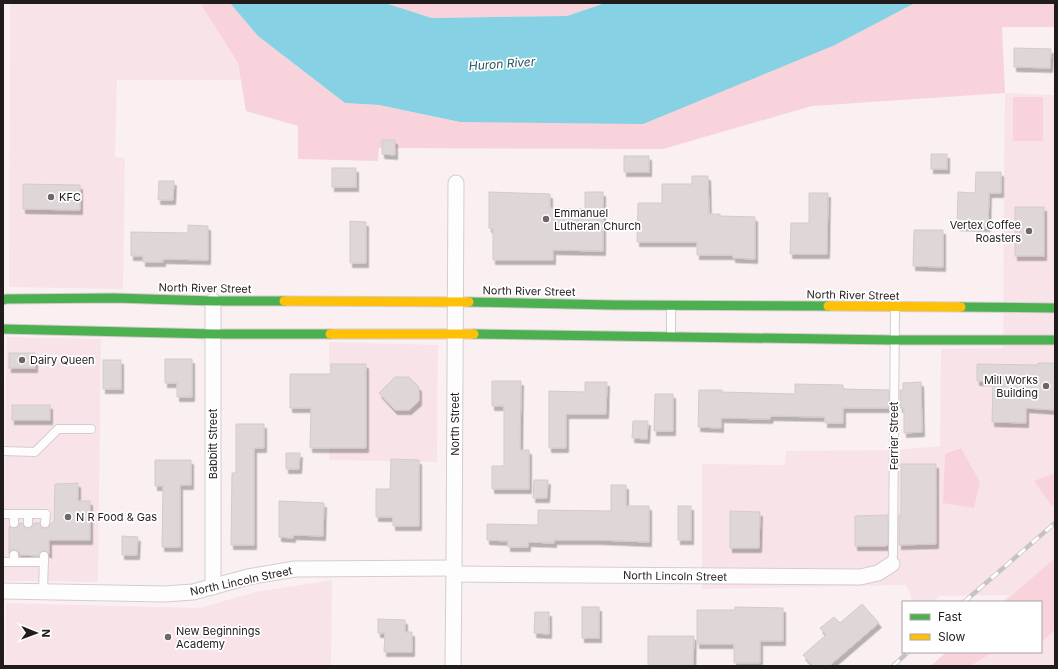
<svg xmlns="http://www.w3.org/2000/svg" width="1058" height="669" font-family="Inter,sans-serif">
  <defs>
    <filter id="shadow"><feDropShadow dx="2.5" dy="4.5" stdDeviation="0" flood-color="#0004"/></filter>
  </defs>
  <rect width="100%" height="100%" fill="#faf0f2"/>
  <g fill="#f8e4e8">
    <polygon points="10,3 200,3 238,63 241,80 117,80 115,157 125,158 123,289 9,287"/>
    <polygon points="1005,93 1055,95 1055,666 930,666 946,652 1041,652 1041,602 1002,602 1009,595 939,596 933,602 913,602 906,585 702,589 702,464 785,465 786,451 894,450 940,446 941,349 1003,348 1004,173"/>
    <polygon points="7,337 101,339 98,582 3,581 6,373"/>
    <polygon points="329,342 438,345 437,462 329,460"/>
    <polygon points="332,580 331,666 5,666 6,603 200,608 255,592"/>
  </g>
  <g fill="#f8d3db">
    <polygon points="200,3 230,3 258,36 345,103 379,105 460,122 835,45 915,3 1055,3 1055,27 1002,27 1005,93 812,106 663,149 379,148 378,161 298,159 298,126 246,111 238,63"/>
    <polygon points="385,3 605,3 567,16 432,18"/>
    <rect x="1013" y="97" width="30" height="44"/>
    <polygon points="961,448 980,482 974,508 943,503 945,454"/>
    <polygon points="1055,473 1055,503 1052,506 1034,481"/>
    <polygon points="1055,558 1055,630 1041,643 1041,602 1004,602"/>
    <polygon points="947,652 1031,652 1029,654 990,654 970,666 931,666"/>
  </g>
  <polygon fill="#86d1e4" points="230,3 385,3 432,18 567,16 605,3 915,3 835,45 643,124 460,122 379,105 345,103 258,36"/>
  <g fill="#dfd6d8" stroke="#d2cacc" filter="url(#shadow)">
    <polygon points="1014,48 1051,49 1050,68 1014,67"/>
    <polygon points="382,140 395,140 395,155 382,154"/>
    <rect x="931" y="154" width="16" height="15"/>
    <rect x="624" y="156" width="25" height="16"/>
    <rect x="332" y="168" width="24" height="19"/>
    <polygon points="976,172 1001,172 1001,193 989,193 988,227 957,226 958,192 975,193"/>
    <polygon points="692,176 708,176 709,214 720,214 720,216 755,217 755,259 733,258 733,255 697,255 697,242 637,242 638,203 662,203 662,184 692,184"/>
    <polygon points="159,181 174,181 173,200 158,200"/>
    <polygon points="23,184 80,185 80,210 23,209"/>
    <polygon points="489,192 550,194 550,208 585,209 585,192 603,192 603,251 553,250 553,260 493,260 493,229 489,228"/>
    <polygon points="809,193 828,193 827,254 790,254 791,223 809,223"/>
    <rect x="1015" y="207" width="29" height="49"/>
    <polygon points="350,221 366,222 366,263 350,263"/>
    <polygon points="188,225 208,226 208,260 163,259 163,262 143,262 143,256 131,256 131,232 188,233"/>
    <polygon points="914,230 943,230 943,267 913,266"/>
    <rect x="9" y="353" width="26" height="15"/>
    <polygon points="165,359 192,359 192,397 177,397 177,383 165,383"/>
    <rect x="103" y="360" width="18" height="29"/>
    <polygon points="1038,363 1055,363 1055,410 1026,408 1026,423 992,422 993,381 977,381 977,364 1038,365"/>
    <polygon points="331,364 366,364 366,448 310,448 311,408 290,408 290,374 331,374"/>
    <polygon points="395,377 409,377 419,387 419,401 409,410 395,410 379,393"/>
    <polygon points="492,381 521,381 520,450 529,450 529,489 492,489 492,466 504,466 504,406 492,406"/>
    <polygon points="585,382 607,382 606,414 566,414 566,448 549,448 549,391 585,392"/>
    <polygon points="921,382 922,432 904,433 904,408 900,408 900,390 903,390 903,383"/>
    <polygon points="795,384 843,385 843,389 889,390 889,408 843,408 843,423 825,423 825,417 771,416 770,419 721,418 721,428 698,427 699,390 722,390 722,392 795,394"/>
    <polygon points="655,394 673,394 673,431 654,431"/>
    <rect x="12" y="405" width="38" height="15"/>
    <polygon points="633,421 648,421 647,439 632,438"/>
    <polygon points="236,424 264,424 264,448 254,448 254,545 231,545 232,473 236,473"/>
    <polygon points="286,453 300,453 299,469 286,469"/>
    <polygon points="391,459 419,460 419,526 393,526 393,517 376,517 376,489 390,489"/>
    <polygon points="155,460 191,460 191,485 180,485 180,547 162,547 163,486 155,486"/>
    <polygon points="901,464 936,464 936,544 899,545 899,515 901,515"/>
    <polygon points="534,480 548,480 547,498 533,498"/>
    <polygon points="78,483 78,501 90,501 90,540 49,540 49,554 47,552 44,551 40,553 39,556 20,555 19,552 14,550 11,550 9,554 9,526 12,528 14,528 19,526 20,523 22,523 25,528 28,528 33,526 34,523 40,523 42,528 48,528 51,523 54,523 55,484"/>
    <polygon points="611,485 626,485 626,506 649,506 649,542 599,540 554,540 554,543 528,542 528,547 508,547 508,541 487,540 487,524 538,525 538,510 611,511"/>
    <polygon points="279,501 324,503 323,536 293,535 293,538 279,537"/>
    <rect x="678" y="506" width="13" height="34"/>
    <polygon points="730,511 760,512 759,548 730,548"/>
    <polygon points="888,515 888,545 886,545 886,546 855,546 855,516"/>
    <polygon points="122,536 138,537 137,555 122,555"/>
    <polygon points="862,604 879,623 829,666 813,666 803,655 826,635 820,628 834,617 840,623"/>
    <rect x="582" y="607" width="17" height="31"/>
    <polygon points="735,607 783,608 783,641 760,641 760,663 734,663 734,644 697,644 697,610 735,610"/>
    <polygon points="535,612 549,612 549,634 534,633"/>
    <polygon points="378,619 405,620 405,632 412,632 412,652 384,652 385,633 378,633"/>
    <polygon points="648,636 694,636 693,665 648,666"/>
  </g>
  <g fill="none" stroke-linecap="round" stroke-linejoin="round">
    <defs>
      <g id="lane">
        <polyline points="671,306 671,336"/>
        <polyline points="3,451 35,452 58,429 91,429"/>
        <polyline points="3,514 46,514 45,523"/>
        <polyline points="14,514 14,523"/>
        <polyline points="28,523 28,514"/>
        <polyline points="3,562 14,562 14,555"/>
        <polyline points="14,562 44,562"/>
        <polyline points="892,564 893,554 895,309"/>
        <polyline points="43,592 44,556"/>
      </g>
      <g id="street">
        <polyline points="213,301 213,587"/>
        <polyline points="454,574 860,577 878,573 892,564"/>
        <polyline points="3,591 164,594 193,592 248,577 295,569 454,568"/>
        <polyline points="453,666 454,568 456,183"/>
      </g>
      <g id="fast">
        <polyline points="3,300 6,299 114,298 213,301 284,301"/>
        <polyline points="469,302 613,305 828,306"/>
        <polyline points="961,307 1055,308"/>
        <polyline points="3,329 213,334 330,334"/>
        <polyline points="474,334 894,340 1055,340"/>
      </g>
      <g id="slow">
        <polyline points="284,301 469,302"/>
        <polyline points="828,306 961,307"/>
        <polyline points="330,334 474,334"/>
      </g>
    </defs>
    <use href="#lane" stroke="#d5ccce" stroke-width="10"/>
    <use href="#street" stroke="#d5ccce" stroke-width="17"/>
    <use href="#fast" stroke="#d5ccce" stroke-width="11"/>
    <use href="#slow" stroke="#d5ccce" stroke-width="11"/>
    <use href="#lane" stroke="#fefdfd" stroke-width="8"/>
    <use href="#street" stroke="#fefdfd" stroke-width="15"/>
    <use href="#fast" stroke="#4caf50" stroke-width="9"/>
    <use href="#slow" stroke="#ffc107" stroke-width="9"/>
    <defs>
      <g id="rail">
        <polyline points="964,602 1055,523"/>
        <polyline points="893,666 908,652"/>
      </g>
    </defs>
    <use href="#rail" stroke="#c5c3c3" stroke-width="4.5"/>
    <use href="#rail" stroke="#fff" stroke-width="3" stroke-dasharray="9" stroke-linecap="butt"/>
  </g>
  <g fill="#6e6667" stroke="#fff" stroke-width="1.5">
    <circle cx="51" cy="197" r="4"/>
    <circle cx="546" cy="219" r="4"/>
    <circle cx="1029" cy="231" r="4"/>
    <circle cx="22" cy="360" r="4"/>
    <circle cx="1046" cy="386" r="4"/>
    <circle cx="68" cy="517" r="4"/>
    <circle cx="168" cy="637" r="4"/>
  </g>
  <g text-anchor="middle" stroke-width="3.5" stroke-linejoin="round" paint-order="stroke">
    <g font-size="11" fill="#221b1c" stroke="#fff" text-anchor="start">
      <text x="59" y="201">KFC</text>
      <text x="554" y="217">Emmanuel<tspan x="554" dy="13">Lutheran Church</tspan></text>
      <text x="1021" y="229" text-anchor="end">Vertex Coffee<tspan x="1021" dy="13">Roasters</tspan></text>
      <text x="30" y="364">Dairy Queen</text>
      <text x="1038" y="384" text-anchor="end">Mill Works<tspan x="1038" dy="13">Building</tspan></text>
      <text x="76" y="521">N R Food &amp; Gas</text>
      <text x="176" y="635">New Beginnings<tspan x="176" dy="13">Academy</tspan></text>
    </g>
    <g font-size="11" fill="#221b1c" stroke="#fff">
      <text transform="translate(205 288) rotate(1)" y="4">North River Street</text>
      <text transform="translate(529 291) rotate(1)" y="4">North River Street</text>
      <text transform="translate(853 295) rotate(1)" y="4">North River Street</text>
      <text transform="translate(455 424) rotate(-90)" y="4">North Street</text>
      <text transform="translate(894 436) rotate(-90)" y="4">Ferrier Street</text>
      <text transform="translate(213 444) rotate(-90)" y="4">Babbitt Street</text>
      <text transform="translate(675 576) rotate(1)" y="4">North Lincoln Street</text>
      <text transform="translate(241 581) rotate(-12)" y="4">North Lincoln Street</text>
    </g>
    <g font-size="12" font-style="italic" fill="#255460" stroke="#fff">
      <text transform="translate(502 64) rotate(-4)" y="4">Huron River</text>
    </g>
  </g>
  <rect width="1058" height="669" fill="none" stroke="#221b1c" stroke-width="8"/>
  <rect x="902" y="601" width="140" height="52" fill="#ffffff" stroke="#a7a4a4"/>
  <rect x="910" y="614" width="20" height="6" fill="#4caf50" stroke="#a7a4a4"/>
  <text x="938" y="621" font-size="12" fill="#221b1c">Fast</text>
  <rect x="910" y="634" width="20" height="6" fill="#ffc107" stroke="#a7a4a4"/>
  <text x="938" y="641" font-size="12" fill="#221b1c">Slow</text>
  <g transform="translate(36 633) rotate(91)" stroke="#ffffff" stroke-width="3" paint-order="stroke">
  <path d="M0-3L7 15L0 10L-7 15Z" fill="#221b1c"/>
  <text y="-6" font-size="11" font-weight="bold" text-anchor="middle" fill="#221b1c">N</text>
  </g>
</svg>
